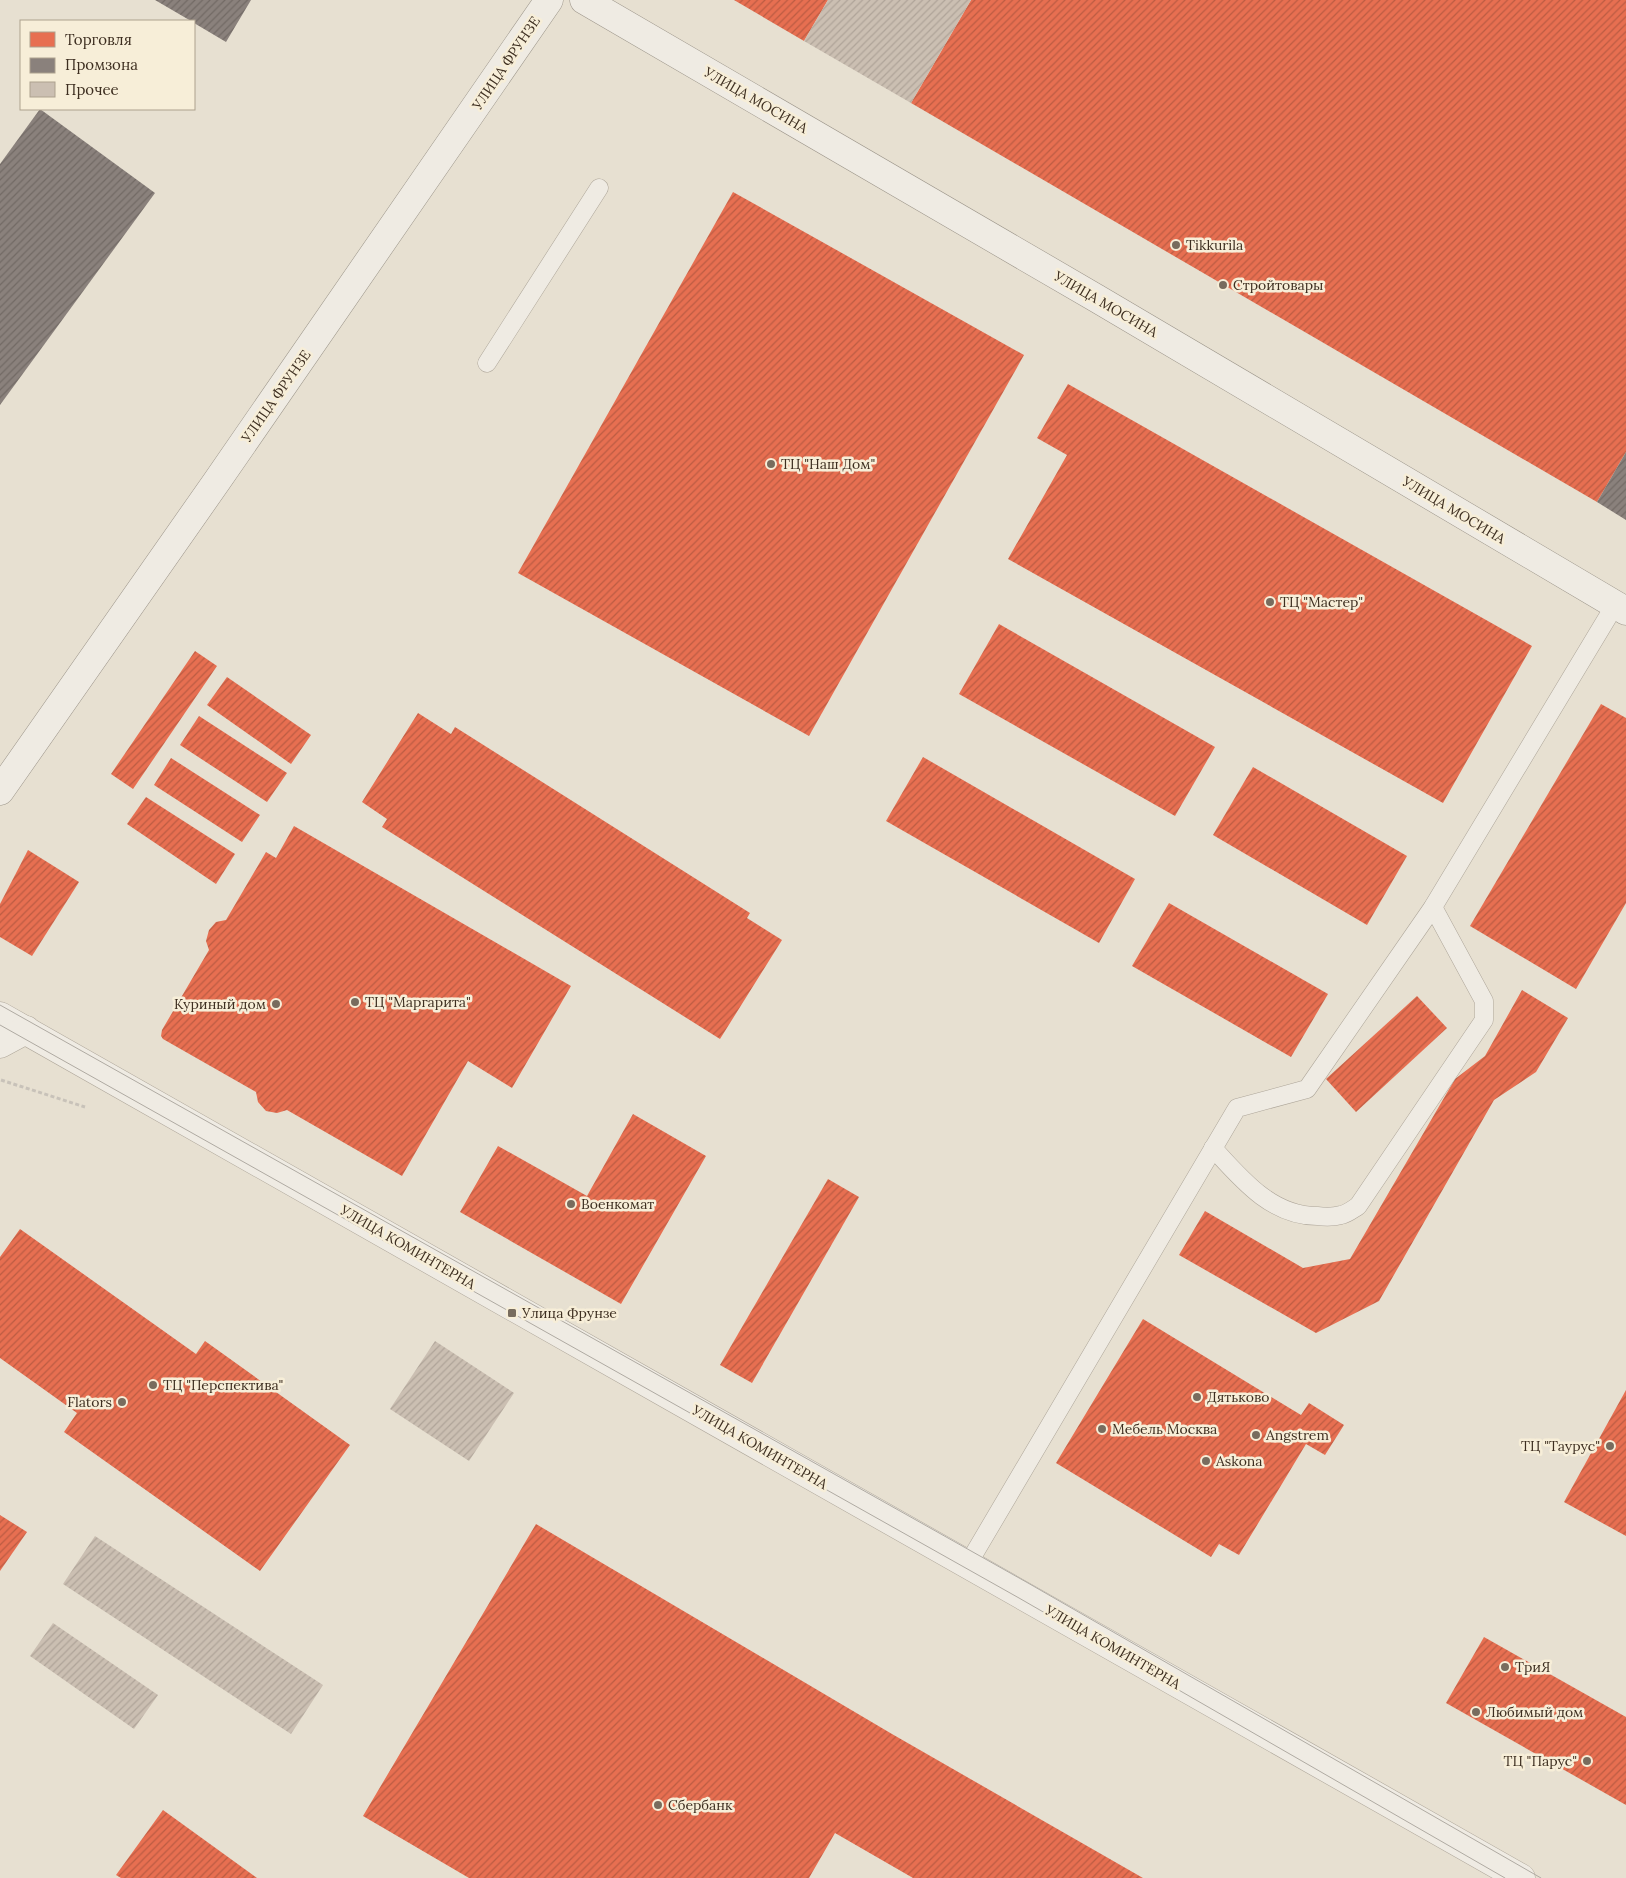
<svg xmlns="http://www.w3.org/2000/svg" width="1626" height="1878" font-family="Lora,serif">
  <defs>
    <pattern id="shops-hatch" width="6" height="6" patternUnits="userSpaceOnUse" patternTransform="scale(1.25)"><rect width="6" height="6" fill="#e76f51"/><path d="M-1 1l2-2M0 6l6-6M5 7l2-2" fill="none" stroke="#bc5c43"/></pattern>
    <pattern id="industry-hatch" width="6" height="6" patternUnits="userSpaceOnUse" patternTransform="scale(1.25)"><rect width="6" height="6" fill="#8a817c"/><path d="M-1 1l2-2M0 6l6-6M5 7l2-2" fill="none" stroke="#726a65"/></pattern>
    <pattern id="building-hatch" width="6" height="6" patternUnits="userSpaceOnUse" patternTransform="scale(1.25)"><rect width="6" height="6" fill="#cbbfb2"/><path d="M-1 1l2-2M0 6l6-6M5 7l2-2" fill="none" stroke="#afa499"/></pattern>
  </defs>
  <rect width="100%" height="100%" fill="#e7e0d1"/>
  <g fill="url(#shops-hatch)">
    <polygon points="734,0 828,0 804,41"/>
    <polygon points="971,0 1626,0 1626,452 1597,502 911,103"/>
    <polygon points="733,192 1024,355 809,736 518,573"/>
    <polygon points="1068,384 1532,646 1443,803 1008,559 1067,455 1037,438"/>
    <polygon points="999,624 1215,747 1175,816 959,694"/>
    <polygon points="195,651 217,666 133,789 111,774"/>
    <polygon points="227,677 311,735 291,764 207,705"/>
    <polygon points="1601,704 1626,718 1626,903 1576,989 1470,926"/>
    <polygon points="418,713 451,734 455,727 750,913 747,918 782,940 720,1039 382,827 387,819 362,802"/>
    <polygon points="199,716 287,773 267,802 180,745"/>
    <polygon points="923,757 1135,879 1099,943 886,821"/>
    <polygon points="171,758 260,815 242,842 154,785"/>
    <polygon points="1253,767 1407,856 1367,925 1213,835"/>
    <polygon points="146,797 235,854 216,884 127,824"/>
    <polygon points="294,826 571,986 512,1088 468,1061 402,1176 287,1110 277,1113 266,1111 258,1102 256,1092 163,1039 161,1036 162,1030 209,950 206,941 209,930 216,922 226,920 266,852 276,858"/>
    <polygon points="28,850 79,882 32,956 0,937 0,904"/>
    <polygon points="1169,903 1328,994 1291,1057 1132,966"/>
    <polygon points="1522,990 1568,1018 1536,1072 1494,1100 1379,1301 1316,1333 1179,1255 1205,1211 1303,1268 1350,1259 1455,1079 1485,1056"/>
    <polygon points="1417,996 1447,1028 1356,1112 1326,1079"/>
    <polygon points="633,1114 706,1156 621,1304 460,1212 498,1146 587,1196"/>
    <polygon points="828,1179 859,1197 752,1383 720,1365"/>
    <polygon points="20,1229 196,1354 205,1341 350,1445 260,1571 64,1432 77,1413 0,1358 0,1257"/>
    <polygon points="1143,1319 1301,1415 1309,1403 1344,1425 1325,1455 1306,1444 1239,1555 1219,1544 1211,1557 1056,1463"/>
    <polygon points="1626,1390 1626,1536 1564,1502"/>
    <polygon points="0,1515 27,1532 0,1571"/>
    <polygon points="536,1524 892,1734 1143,1878 913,1878 835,1833 809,1878 469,1878 363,1816"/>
    <polygon points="1484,1637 1626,1717 1626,1805 1446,1703"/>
    <polygon points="163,1810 257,1878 121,1878 116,1875"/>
  </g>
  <g fill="url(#industry-hatch)">
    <polygon points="155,0 251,0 226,42 194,23 194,21 191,21"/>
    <polygon points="40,109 155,193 0,405 0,164"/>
    <polygon points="1626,452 1626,520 1597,502"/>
  </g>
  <g fill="url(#building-hatch)">
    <polygon points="828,0 971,0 911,103 804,41"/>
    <polygon points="435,1341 514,1393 469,1461 390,1409"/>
    <polygon points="95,1536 323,1685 291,1734 63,1584"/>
    <polygon points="53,1623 158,1695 134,1729 30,1656"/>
  </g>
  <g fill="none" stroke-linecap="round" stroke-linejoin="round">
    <defs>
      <g id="lane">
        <polyline points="487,363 599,188"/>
        <path d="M 1213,1148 C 1242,1180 1272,1216 1317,1216 C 1325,1217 1334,1217 1341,1215 C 1347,1214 1353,1209 1358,1206 L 1484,1020 L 1484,1001 L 1433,907"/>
        <polyline points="968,1564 1237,1108 1307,1089 1433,907 1615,605"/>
      </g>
      <g id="street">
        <polyline points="0,1016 1521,1878"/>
        <polyline points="0,1044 26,1030"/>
      </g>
      <g id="secondary">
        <polyline points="584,0 1096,298 1626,611"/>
        <polyline points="0,791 217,481 549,0"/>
      </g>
    </defs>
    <use href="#lane" stroke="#ada599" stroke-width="19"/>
    <use href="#street" stroke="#ada599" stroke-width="29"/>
    <use href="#secondary" stroke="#9c958a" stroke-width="29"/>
    <polyline stroke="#c8c2b9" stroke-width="3" stroke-dasharray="4 2.5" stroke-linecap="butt" points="1,1080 85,1107"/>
    <use href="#lane" stroke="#efebe3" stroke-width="18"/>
    <use href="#street" stroke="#efebe3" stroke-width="28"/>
    <use href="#secondary" stroke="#efebe3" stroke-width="28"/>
    <g stroke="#afaaa2" stroke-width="1">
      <polyline points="0,1005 1028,1583 1541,1878"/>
      <polyline points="0,1025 1019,1598 1505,1878"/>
    </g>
  </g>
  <g fill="#786c5e" stroke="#f7eed8" stroke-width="2">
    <circle cx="1176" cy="245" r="5"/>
    <circle cx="1223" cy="285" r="5"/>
    <circle cx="771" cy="464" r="5"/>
    <circle cx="1270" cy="602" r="5"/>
    <circle cx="355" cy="1002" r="5"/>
    <circle cx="276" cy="1004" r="5"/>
    <circle cx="571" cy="1204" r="5"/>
    <rect x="507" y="1308" width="10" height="10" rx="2.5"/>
    <circle cx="153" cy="1385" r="5"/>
    <circle cx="1197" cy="1397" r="5"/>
    <circle cx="122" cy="1402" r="5"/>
    <circle cx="1102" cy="1429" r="5"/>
    <circle cx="1256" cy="1435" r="5"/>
    <circle cx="1610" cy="1446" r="5"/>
    <circle cx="1206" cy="1461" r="5"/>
    <circle cx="1505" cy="1667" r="5"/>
    <circle cx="1476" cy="1712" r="5"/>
    <circle cx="1587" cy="1761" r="5"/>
    <circle cx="658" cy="1805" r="5"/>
  </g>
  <g text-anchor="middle" stroke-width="5" stroke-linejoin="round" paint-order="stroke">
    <g font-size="14" fill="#3d2e20" stroke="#f7eed8">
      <text transform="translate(506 63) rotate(-56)" y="5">УЛИЦА ФРУНЗЕ</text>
      <text transform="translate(756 100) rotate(30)" y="5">УЛИЦА МОСИНА</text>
      <text transform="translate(1106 304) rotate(30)" y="5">УЛИЦА МОСИНА</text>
      <text transform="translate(276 396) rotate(-55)" y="5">УЛИЦА ФРУНЗЕ</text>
      <text transform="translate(1454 510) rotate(31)" y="5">УЛИЦА МОСИНА</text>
      <text transform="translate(408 1247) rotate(30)" y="5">УЛИЦА КОМИНТЕРНА</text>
      <text transform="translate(760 1447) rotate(30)" y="5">УЛИЦА КОМИНТЕРНА</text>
      <text transform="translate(1113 1647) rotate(30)" y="5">УЛИЦА КОМИНТЕРНА</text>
    </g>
    <g font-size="14" fill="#3d2e20" stroke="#f7eed8" text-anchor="start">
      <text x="1186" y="250">Tikkurila</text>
      <text x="1233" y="290">Стройтовары</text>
      <text x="781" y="469">ТЦ "Наш Дом"</text>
      <text x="1280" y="607">ТЦ "Мастер"</text>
      <text x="365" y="1007">ТЦ "Маргарита"</text>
      <text x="266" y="1009" text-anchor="end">Куриный дом</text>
      <text x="581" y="1209">Военкомат</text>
      <text x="522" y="1318">Улица Фрунзе</text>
      <text x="163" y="1390">ТЦ "Перспектива"</text>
      <text x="1207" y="1402">Дятьково</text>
      <text x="112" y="1407" text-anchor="end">Flators</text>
      <text x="1112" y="1434">Мебель Москва</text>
      <text x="1266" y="1440">Angstrem</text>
      <text x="1600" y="1451" text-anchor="end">ТЦ "Таурус"</text>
      <text x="1216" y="1466">Askona</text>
      <text x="1515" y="1672">ТриЯ</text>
      <text x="1486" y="1717">Любимый дом</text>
      <text x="1577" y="1766" text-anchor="end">ТЦ "Парус"</text>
      <text x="668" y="1810">Сбербанк</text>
    </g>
  </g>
  <rect x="20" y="20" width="175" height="90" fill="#f7eed8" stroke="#ada18e"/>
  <rect x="30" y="32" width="25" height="15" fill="#e76f51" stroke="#ada18e"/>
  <text x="65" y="45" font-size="15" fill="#3d2e20">Торговля</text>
  <rect x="30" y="58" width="25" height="15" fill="#8a817c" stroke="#ada18e"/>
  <text x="65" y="70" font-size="15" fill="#3d2e20">Промзона</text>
  <rect x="30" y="82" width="25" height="15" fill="#cbbfb2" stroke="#ada18e"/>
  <text x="65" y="95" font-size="15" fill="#3d2e20">Прочее</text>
</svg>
